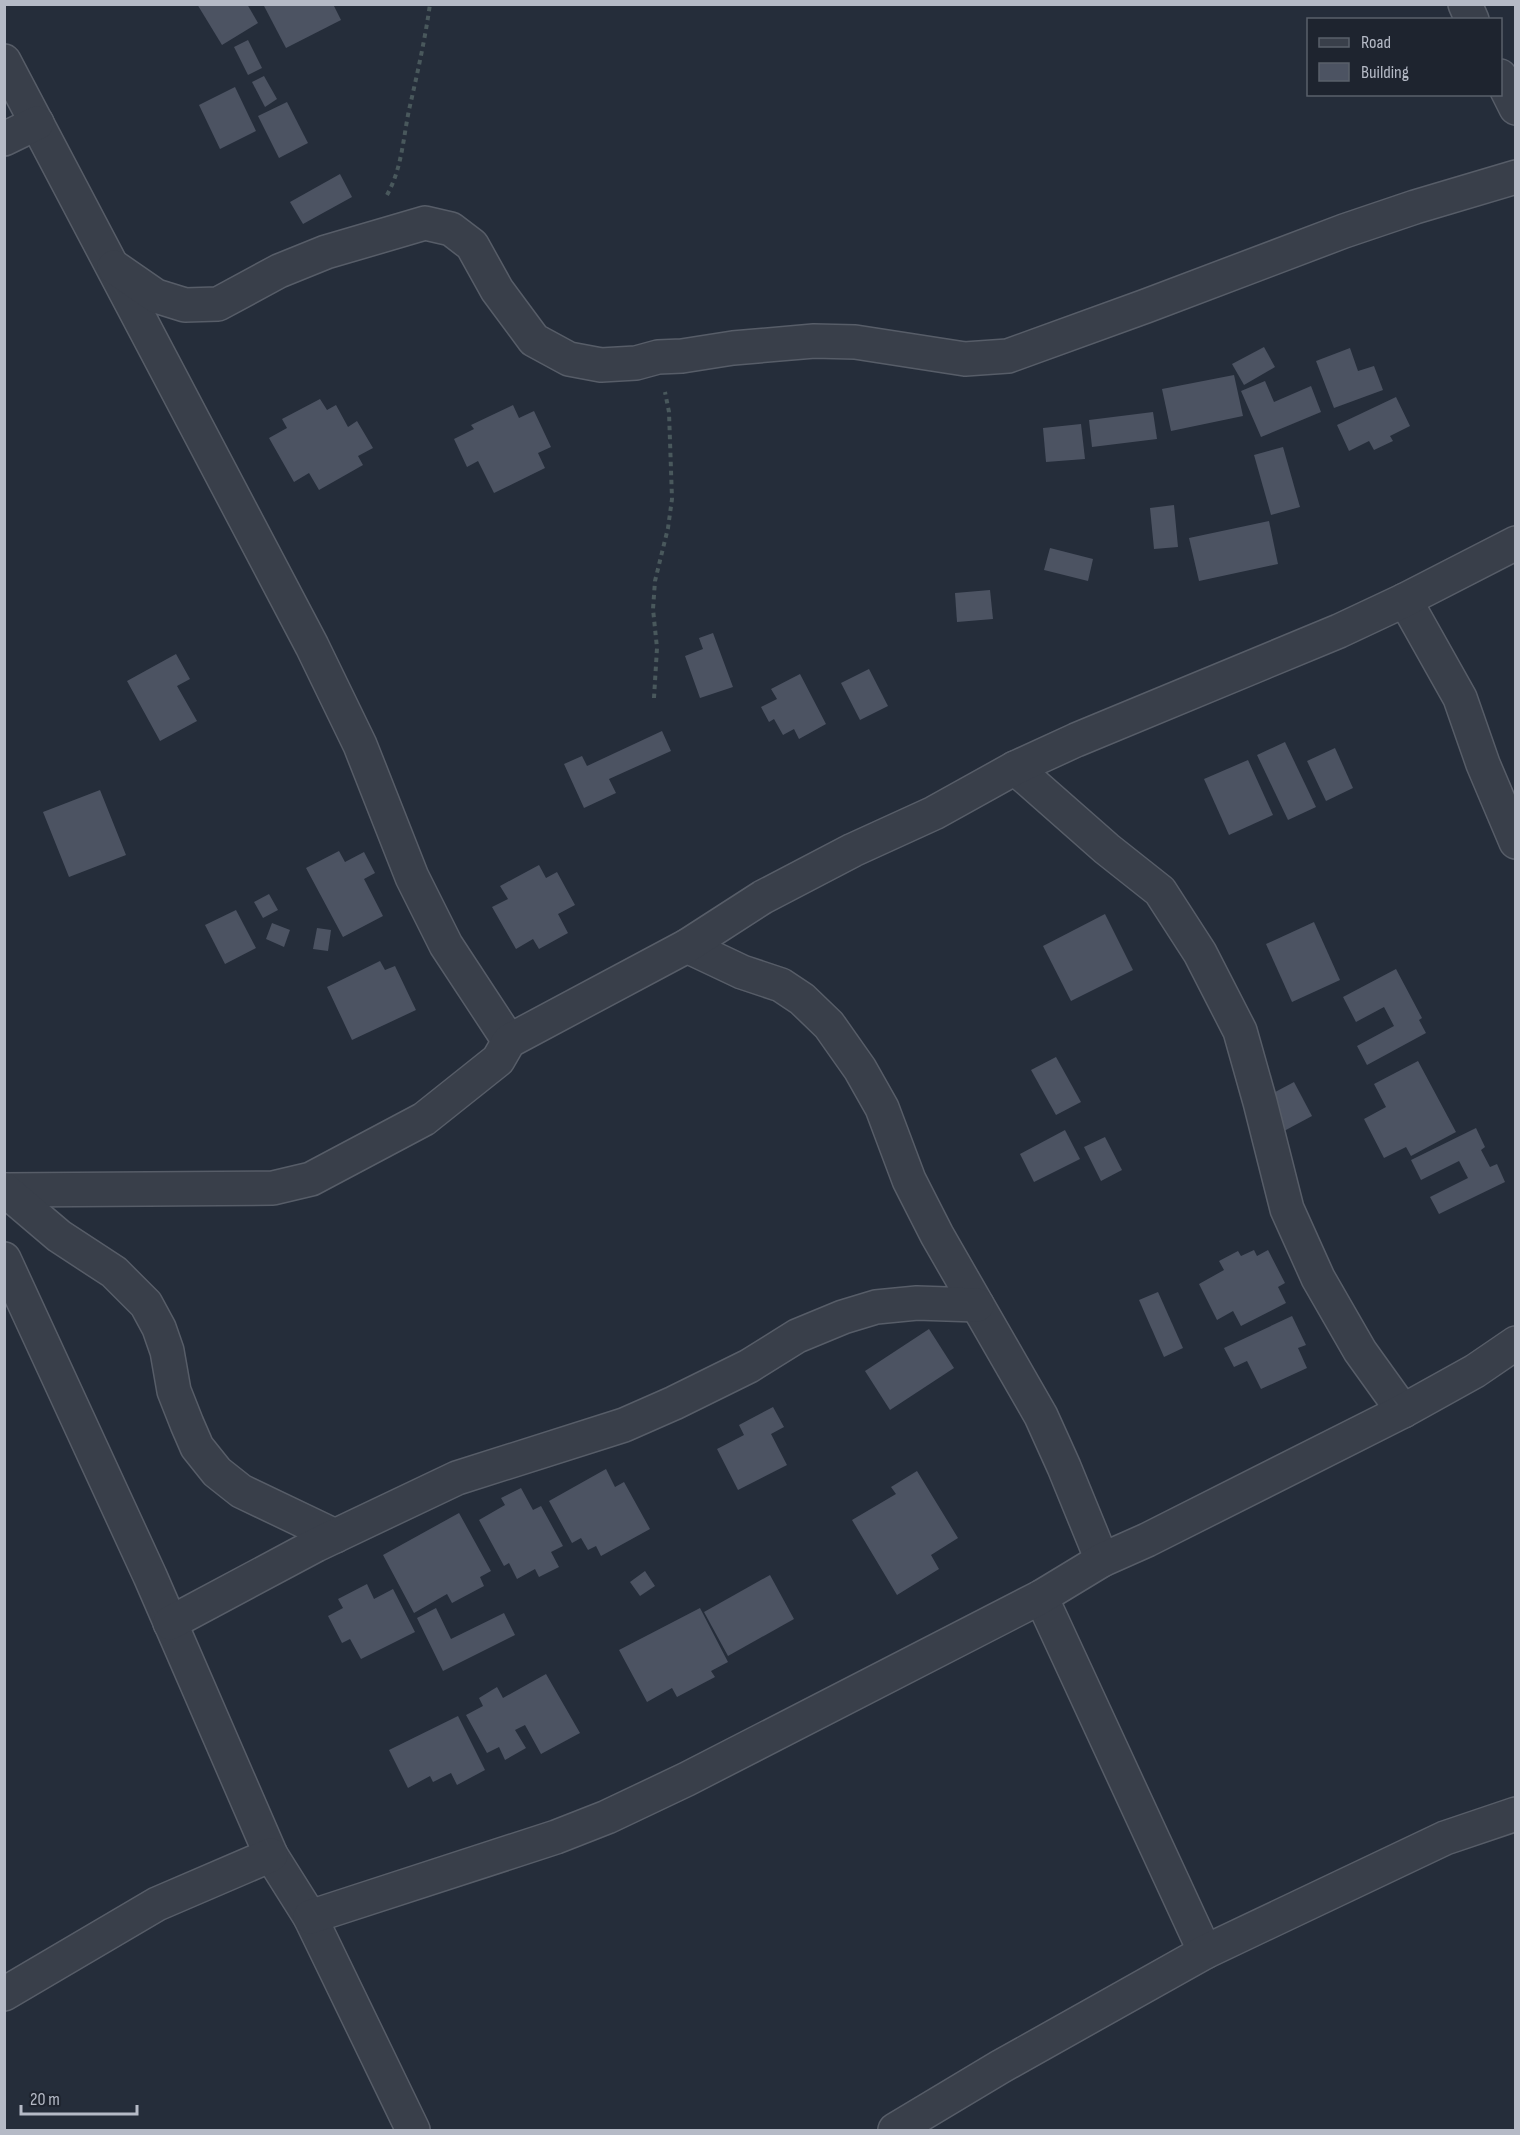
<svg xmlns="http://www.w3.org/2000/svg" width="1520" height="2135" font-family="'Sofia Sans Condensed',sans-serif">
  <rect width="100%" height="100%" fill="#252d3a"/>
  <g fill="#4c5362">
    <polygon points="197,4 247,4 258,23 222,45"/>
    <polygon points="263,4 333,4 341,20 286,48"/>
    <polygon points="248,40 262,68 248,75 234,47"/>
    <polygon points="264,76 277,99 265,107 252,82"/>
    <polygon points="235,87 256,131 220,149 199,105"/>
    <polygon points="287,102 308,143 279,158 258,116"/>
    <polygon points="340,174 352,197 303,224 290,202"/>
    <polygon points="1264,347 1275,367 1244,385 1232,364"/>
    <polygon points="1350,348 1358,371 1374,366 1383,390 1334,408 1316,361"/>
    <polygon points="1234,375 1243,416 1171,431 1162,389"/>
    <polygon points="1265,381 1274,402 1311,386 1321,412 1261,437 1241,391"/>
    <polygon points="1396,397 1410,426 1390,436 1393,441 1374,450 1369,441 1349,451 1337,425"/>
    <polygon points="320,399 327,410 336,405 348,427 357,421 373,448 358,456 363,465 319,490 309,473 294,482 269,438 287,428 282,419"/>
    <polygon points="513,405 519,418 534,411 551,447 538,453 545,468 494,493 478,461 467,467 454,439 474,429 471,425"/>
    <polygon points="1153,412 1157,439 1092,447 1089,420"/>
    <polygon points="1081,424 1085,459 1046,462 1043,428"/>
    <polygon points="1283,447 1300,507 1271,515 1254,455"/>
    <polygon points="1174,505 1178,547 1154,549 1150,508"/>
    <polygon points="1269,521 1278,564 1199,581 1189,538"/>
    <polygon points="1050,548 1093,559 1088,581 1044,570"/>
    <polygon points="990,590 993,619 957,622 955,593"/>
    <polygon points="713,633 733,687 700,698 685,656 703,649 699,638"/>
    <polygon points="176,654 190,679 177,686 197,721 160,741 127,681"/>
    <polygon points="869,669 888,706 860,720 841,683"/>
    <polygon points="800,674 826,724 799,739 794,729 783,735 774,719 769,722 761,707 777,699 771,689"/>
    <polygon points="662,731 671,751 609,779 616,793 584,808 564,764 582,756 587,766"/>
    <polygon points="1285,742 1316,807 1288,820 1257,755"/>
    <polygon points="1335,748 1353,788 1326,801 1307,761"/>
    <polygon points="1248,760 1273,815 1229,835 1204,779"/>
    <polygon points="100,790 126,855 69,877 43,812"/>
    <polygon points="339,851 345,862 364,852 375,873 364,879 383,916 343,937 306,868"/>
    <polygon points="539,865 546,878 557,872 575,905 558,914 568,933 539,949 533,939 516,949 492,907 508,899 500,886"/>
    <polygon points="269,894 278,910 263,918 254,902"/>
    <polygon points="236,910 256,948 225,964 205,925"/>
    <polygon points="1105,914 1133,970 1071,1001 1043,946"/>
    <polygon points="1314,922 1340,980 1292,1002 1266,944"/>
    <polygon points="272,923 290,930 284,947 266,939"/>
    <polygon points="317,928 331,930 328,951 313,949"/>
    <polygon points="380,961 385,970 395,966 416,1010 352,1040 327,987"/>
    <polygon points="1396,969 1422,1018 1419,1020 1426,1033 1367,1065 1357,1046 1394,1026 1384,1007 1356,1022 1343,997"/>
    <polygon points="1056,1057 1081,1102 1056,1115 1031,1070"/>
    <polygon points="1418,1061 1456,1132 1411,1156 1406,1147 1384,1158 1364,1119 1386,1107 1374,1084"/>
    <polygon points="1294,1082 1312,1116 1284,1131 1266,1097"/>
    <polygon points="1476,1128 1485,1147 1481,1150 1490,1167 1497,1164 1505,1182 1439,1214 1430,1197 1468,1178 1459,1161 1421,1180 1411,1160"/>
    <polygon points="1065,1130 1080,1159 1034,1182 1020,1154"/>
    <polygon points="1105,1137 1122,1170 1101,1181 1084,1147"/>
    <polygon points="1254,1250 1257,1256 1268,1250 1285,1283 1278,1287 1286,1303 1241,1326 1233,1311 1217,1320 1199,1284 1224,1270 1219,1261 1238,1251 1241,1256"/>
    <polygon points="1158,1292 1183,1348 1164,1357 1139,1300"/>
    <polygon points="1292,1316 1306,1345 1298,1348 1307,1368 1261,1389 1247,1361 1234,1367 1224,1348"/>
    <polygon points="929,1329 954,1368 890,1410 865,1371"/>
    <polygon points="773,1407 784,1427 771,1434 787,1465 738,1490 717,1449 744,1435 739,1425"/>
    <polygon points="606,1469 615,1487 624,1482 650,1529 601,1556 596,1546 588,1550 581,1538 572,1543 549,1501"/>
    <polygon points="917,1471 958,1538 931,1555 939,1569 897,1595 852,1520 896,1494 891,1487"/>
    <polygon points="521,1488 533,1510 541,1506 563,1546 551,1552 559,1567 539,1577 535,1569 517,1579 509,1563 504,1566 479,1520 505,1505 501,1498"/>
    <polygon points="459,1513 491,1571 480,1577 484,1586 452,1603 447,1594 414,1613 383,1555"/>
    <polygon points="645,1571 655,1586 640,1596 630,1582"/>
    <polygon points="770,1575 794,1619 728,1656 704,1612"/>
    <polygon points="367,1584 374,1599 393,1589 415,1632 361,1659 350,1639 342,1643 328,1616 343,1608 338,1599"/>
    <polygon points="436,1608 451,1639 504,1613 515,1635 443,1671 417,1618"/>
    <polygon points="700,1608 728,1662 711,1671 715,1677 677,1697 672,1688 647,1702 619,1650"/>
    <polygon points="546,1674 580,1733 541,1754 525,1725 515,1730 526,1748 505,1760 499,1747 487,1753 466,1715 483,1706 479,1698 497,1687 503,1698"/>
    <polygon points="458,1716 485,1770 457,1785 451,1773 433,1782 430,1776 408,1788 389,1750"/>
  </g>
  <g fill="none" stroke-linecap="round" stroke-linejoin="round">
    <defs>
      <g id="minor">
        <polyline points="1465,4 1472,20"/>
        <polyline points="4,61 312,646 360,745 412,877 446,945 509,1041"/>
        <polyline points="1500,76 1516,108"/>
        <polyline points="4,139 37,123"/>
        <polyline points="114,267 156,296 185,305 218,304 279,271 326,252 425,223 451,229 472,245 497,290 534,340 569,359 601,365 636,363 658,357 682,356 733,348 814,341 855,342 965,359 1008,356 1146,306 1344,231 1415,207 1516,177"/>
        <polyline points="1405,600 1460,698 1483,764 1516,842"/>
        <polyline points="1015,768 1107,849 1160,891 1200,953 1240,1031 1260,1102 1287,1209 1318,1278 1360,1351 1403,1411"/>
        <polyline points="687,946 742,972 781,985 802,999 829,1025 860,1069 882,1108 909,1180 937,1235 1041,1416 1064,1467 1102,1560"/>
        <polyline points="4,1190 273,1188 311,1179 424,1119 498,1060 509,1041 687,946 763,897 853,850 934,813 1015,768 1076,740 1339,631 1405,600 1516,543"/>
        <polyline points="5,1190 59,1236 114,1272 146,1304 159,1328 167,1351 174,1391 187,1424 197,1447 217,1472 241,1491 335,1536"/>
        <polyline points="4,1259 150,1576 271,1855 310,1917 413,2130"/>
        <polyline points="1041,1597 1205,1952"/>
        <polyline points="170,1623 316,1545 457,1478 624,1425 674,1403 749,1366 797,1336 843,1317 876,1307 917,1303 977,1305"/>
        <polyline points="310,1917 556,1837 607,1817 687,1779 1041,1597 1102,1560 1147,1540 1403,1411 1475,1371 1516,1343"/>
        <polyline points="4,1994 157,1904 271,1855"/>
        <polyline points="895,2130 1000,2067 1205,1952 1445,1838 1516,1814"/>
      </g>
    </defs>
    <use href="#minor" stroke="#575d68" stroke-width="36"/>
    <g stroke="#49585c" stroke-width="4" stroke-dasharray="4.5 4.5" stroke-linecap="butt">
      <path d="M 387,195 C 402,168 403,139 409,110 C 417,75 425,40 430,4"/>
      <polyline points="654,698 657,648 653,609 655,581 668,528 672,499 669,412 665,392"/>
    </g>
    <use href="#minor" stroke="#393f4a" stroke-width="33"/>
  </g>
  <rect width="1520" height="2135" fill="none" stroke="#b5bac6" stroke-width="12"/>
  <rect x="1307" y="18" width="195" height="78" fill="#1e242f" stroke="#5a606b" stroke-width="1.5"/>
  <rect x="1319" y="38" width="30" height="9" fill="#393f4a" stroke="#5a606b" stroke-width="1.5"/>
  <text x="1361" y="48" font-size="18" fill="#b5bac6">Road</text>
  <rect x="1319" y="63" width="30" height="18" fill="#4c5362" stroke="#5a606b" stroke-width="1.5"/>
  <text x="1361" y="78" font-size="18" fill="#b5bac6">Building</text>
  <path d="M21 2105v9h116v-9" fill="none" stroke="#b5bac6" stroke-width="3"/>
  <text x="30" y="2105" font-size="18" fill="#b5bac6" stroke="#1e242f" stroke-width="4.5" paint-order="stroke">20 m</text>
</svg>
